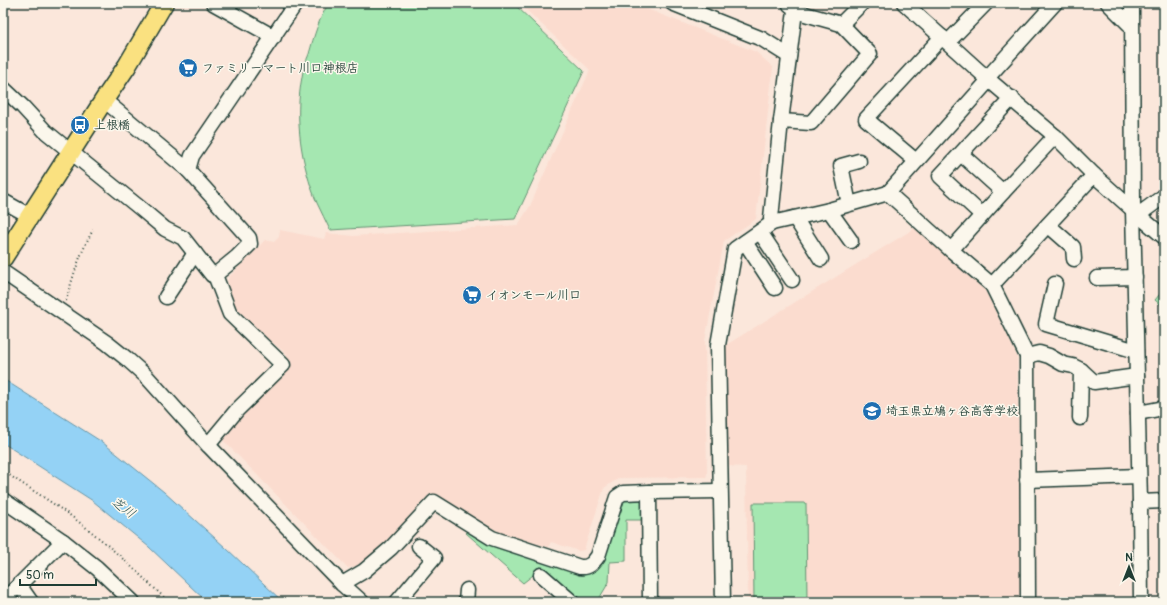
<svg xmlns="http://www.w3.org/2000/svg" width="1167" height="605" font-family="Pangolin,'Klee One',sans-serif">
  <rect width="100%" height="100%" fill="#fbe7db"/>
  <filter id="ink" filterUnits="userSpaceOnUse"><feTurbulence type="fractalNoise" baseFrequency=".025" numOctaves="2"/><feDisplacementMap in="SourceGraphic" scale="8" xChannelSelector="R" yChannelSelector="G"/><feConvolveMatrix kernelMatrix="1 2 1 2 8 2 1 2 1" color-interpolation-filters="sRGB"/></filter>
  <g filter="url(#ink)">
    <g fill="#fbdccf">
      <polygon points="519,3 632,3 756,52 773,67 756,219 724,241 705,341 707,474 706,477 619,478 604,488 584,550 579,551 551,542 548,547 499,532 431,493 371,557 357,566 348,568 221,438 226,431 288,371 287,354 253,327 234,305 227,285 228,278 265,240 274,242 279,237 280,230 324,239 326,233 353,236 518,225 530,206 590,70"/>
      <polygon points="915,228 985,290 1017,356 1021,602 748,602 746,467 726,466 726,345"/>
    </g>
    <g fill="#a5e7b1" stroke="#629272">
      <path d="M 329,3 L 513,3 L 584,71 L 515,219 L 330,230 C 326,221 321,212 317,203 C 301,164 294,119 302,77 C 303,69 306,61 309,54 C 314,36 319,18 329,3 Z"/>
      <polygon points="1164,289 1164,308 1155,300"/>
      <polygon points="627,497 638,497 644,502 644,520 626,520 626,561 610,562 609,582 597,602 578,602 542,568 523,583 466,533 469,530 583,573 621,502"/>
      <polygon points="753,503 806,503 807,602 754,602"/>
    </g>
    <polygon fill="#94d2f5" stroke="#6596a8" points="3,379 102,442 164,492 226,548 283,602 207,602 149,547 93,501 3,443"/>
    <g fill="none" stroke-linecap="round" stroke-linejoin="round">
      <defs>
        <g id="minor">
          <polyline points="213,3 274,37"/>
          <polyline points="672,3 762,39 789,56"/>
          <polyline points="904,3 989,80 1055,136 1094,175 1133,210"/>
          <polyline points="1108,3 1131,26"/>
          <polyline points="1132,3 1133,210 1140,502 1141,602"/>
          <polyline points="841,24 862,3"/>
          <polyline points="948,42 986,3"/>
          <polyline points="987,78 1055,3"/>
          <polyline points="3,88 23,107 45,131 140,208 165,229 183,238 212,275 215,275"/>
          <polyline points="104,100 188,170 249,238 250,244 237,257 215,275 230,314 283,365 237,410 208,445"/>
          <polyline points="781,121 811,123 870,54 841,24 805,14 790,5"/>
          <polyline points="961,154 1003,192"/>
          <polyline points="916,161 866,119 942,37"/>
          <polyline points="188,170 192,156 296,3"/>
          <polyline points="888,193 951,250 992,285 1027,356 1028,602"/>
          <polyline points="3,201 30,216"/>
          <polyline points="849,204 841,166 859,161"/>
          <polyline points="829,210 851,241"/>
          <polyline points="1134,214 1138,215 1164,237"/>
          <polyline points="982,215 940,176 1012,98"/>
          <polyline points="1138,215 1164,196"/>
          <polyline points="795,218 821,259"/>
          <polyline points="772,223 771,218 781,121 796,3"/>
          <polyline points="1048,225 1073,247 1074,259"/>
          <polyline points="760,232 792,280"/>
          <polyline points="745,242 775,288"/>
          <polyline points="951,250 1003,192 1055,136"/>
          <polyline points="3,272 107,343 127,359 146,376 208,445 342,584 362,602"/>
          <polyline points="1097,278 1135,277"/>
          <polyline points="1055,284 1046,324 1136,351"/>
          <polyline points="992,285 1094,175"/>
          <polyline points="166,297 195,253"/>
          <polyline points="1027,356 1039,353 1049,356 1063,364 1073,366 1081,370 1094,382 1137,376"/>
          <polyline points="1138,413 1164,408"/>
          <polyline points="1080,418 1081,370"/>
          <polyline points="1027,480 1139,476"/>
          <polyline points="3,500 63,541 97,568 133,602"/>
          <polyline points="1140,502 1164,501"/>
          <polyline points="541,575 572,602"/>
          <path d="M 342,584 L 364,571 L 391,548 L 434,502 L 492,538 L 580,567 C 589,568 593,563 598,556 L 617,497 L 623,493 L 649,492"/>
          <polyline points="19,585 31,602"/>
          <polyline points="3,601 63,541"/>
          <polyline points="397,602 434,558 419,546"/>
          <polyline points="466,602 467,590"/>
          <polyline points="650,602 649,492 720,491"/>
          <polyline points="723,602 718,345 735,249 772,223 829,210 888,193 989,80"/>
        </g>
        <polyline id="major" points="3,258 104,100 127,66 164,3"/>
      </defs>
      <use href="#minor" stroke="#1f3d34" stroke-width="17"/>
      <use href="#major" stroke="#1f3d34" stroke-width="21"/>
      <g stroke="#1f3d34" stroke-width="2" stroke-dasharray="1 3" stroke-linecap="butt">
        <path d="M 66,301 C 73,276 80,253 93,230"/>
        <path d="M 3,471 C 30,489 59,506 84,526 C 114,549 141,576 169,602"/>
      </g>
      <use href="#minor" stroke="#fbf7ec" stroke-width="14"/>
      <use href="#major" stroke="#fae180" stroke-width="18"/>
    </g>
  </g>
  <defs>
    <symbol id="supermarket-disc" viewBox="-11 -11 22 22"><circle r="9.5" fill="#1f6fb2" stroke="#fbf7ec"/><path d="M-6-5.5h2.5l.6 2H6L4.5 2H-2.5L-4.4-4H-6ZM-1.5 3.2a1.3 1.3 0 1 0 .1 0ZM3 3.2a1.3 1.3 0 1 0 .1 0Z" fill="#fff"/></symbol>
    <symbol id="bus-disc" viewBox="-11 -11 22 22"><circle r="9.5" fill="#1f6fb2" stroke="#fbf7ec"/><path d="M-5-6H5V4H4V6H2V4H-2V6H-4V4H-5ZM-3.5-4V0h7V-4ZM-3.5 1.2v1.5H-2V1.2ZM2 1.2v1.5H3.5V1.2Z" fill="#fff"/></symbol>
    <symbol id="school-disc" viewBox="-11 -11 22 22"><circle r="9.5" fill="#1f6fb2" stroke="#fbf7ec"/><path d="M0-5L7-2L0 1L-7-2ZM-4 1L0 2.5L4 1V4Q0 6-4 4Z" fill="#fff"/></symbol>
  </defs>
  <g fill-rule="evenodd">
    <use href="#supermarket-disc" x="177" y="57" width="22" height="22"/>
    <use href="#bus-disc" x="69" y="114" width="22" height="22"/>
    <use href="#supermarket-disc" x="461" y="284" width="22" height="22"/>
    <use href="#school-disc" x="861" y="400" width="22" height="22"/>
  </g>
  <g text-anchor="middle" stroke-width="3" stroke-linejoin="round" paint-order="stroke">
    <g font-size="12" font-weight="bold" fill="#1f3d34" stroke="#fbf7ec" text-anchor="start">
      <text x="202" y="72">ファミリーマート川口神根店</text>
      <text x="94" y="129">上根橋</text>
      <text x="486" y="299">イオンモール川口</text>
      <text x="886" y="415">埼玉県立鳩ヶ谷高等学校</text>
    </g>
    <g font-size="13" font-style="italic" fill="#365b5b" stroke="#fbf7ec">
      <text transform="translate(124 507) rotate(36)" y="5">芝川</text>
    </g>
  </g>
  <rect width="1167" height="605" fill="none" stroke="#fbf7ec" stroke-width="16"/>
  <rect x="8" y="8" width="1151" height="589" fill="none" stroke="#1f3d34" stroke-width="1.5" filter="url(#ink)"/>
  <g transform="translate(1129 567)" stroke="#fbf7ec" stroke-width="3" paint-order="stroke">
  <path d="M0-3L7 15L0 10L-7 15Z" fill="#1f3d34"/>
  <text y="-6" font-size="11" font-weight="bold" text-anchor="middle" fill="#1f3d34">N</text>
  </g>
  <path d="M20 579v6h76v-6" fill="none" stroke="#1f3d34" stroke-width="2"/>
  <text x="26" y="579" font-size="12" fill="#1f3d34" stroke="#fbf7ec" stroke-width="3" paint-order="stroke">50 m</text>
</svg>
